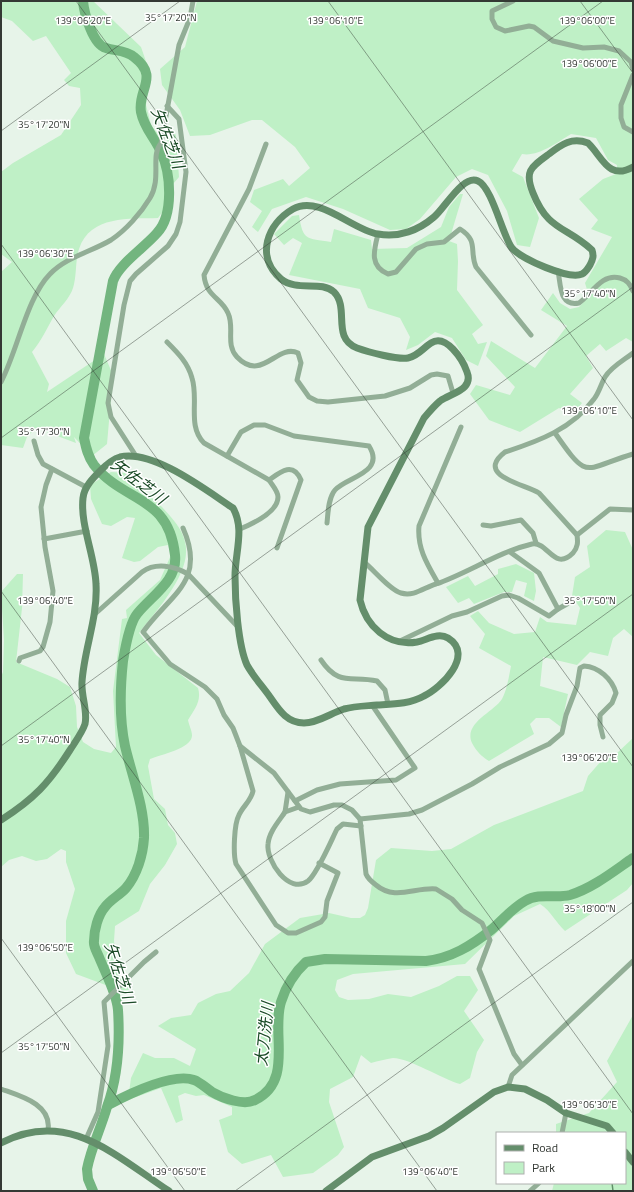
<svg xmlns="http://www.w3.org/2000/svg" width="634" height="1192" font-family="'Titillium Web','Noto Sans JP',sans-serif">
  <rect width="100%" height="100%" fill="#e7f4e9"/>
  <g fill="#bff0c6">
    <path d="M 1,1 L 93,1 L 141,47 L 150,73 L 146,105 L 151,125 L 166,144 L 172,125 L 176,136 L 179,177 L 167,191 L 163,211 L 158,218 C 130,219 90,215 79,249 C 75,261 77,276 73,288 C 70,298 60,307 54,316 C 47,328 42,340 32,352 L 49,384 L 47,392 L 104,354 L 113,375 L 107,444 L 92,456 L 74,437 L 76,443 L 36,428 L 27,437 L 23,448 L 1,445 L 1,272 L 12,262 L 1,254 L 1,172 L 13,163 L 61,135 L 81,105 L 80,88 L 69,86 L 64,80 L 71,73 L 46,36 L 33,41 L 12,21 L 1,17 Z"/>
    <path d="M 197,1 L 633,1 L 633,342 L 626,338 L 606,351 L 600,344 L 586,356 L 593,368 L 570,394 L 582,403 L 573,414 L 559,408 L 520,432 L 489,420 L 470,394 L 476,385 L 510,395 L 515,387 L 486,356 L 491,341 L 535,368 L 567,326 L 541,310 L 553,293 L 560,303 L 570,309 L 579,307 L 589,296 L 585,283 L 612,237 L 591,229 L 598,220 L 579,199 L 603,179 L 616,174 L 617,165 L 608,160 L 596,138 L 571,134 C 558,142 538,157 522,154 L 512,171 L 523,177 L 539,218 L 530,247 L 517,245 L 507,211 L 488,175 L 472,169 L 456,177 L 420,219 L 406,229 L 390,230 L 343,209 L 306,197 L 272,209 L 258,232 L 252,227 L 262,211 L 250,202 L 254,190 L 283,179 L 289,186 L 310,168 L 295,147 L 262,120 L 252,120 L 210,135 L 190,136 L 180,110 L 162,85 L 160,69 L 185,47 Z"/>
    <path d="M 460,194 L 463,194 L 449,241 L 457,244 L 458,261 L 457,290 L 483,325 L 472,334 L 478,344 L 487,342 L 478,366 L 466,360 L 452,338 L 435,332 L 418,345 L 406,350 L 410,337 L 400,318 L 368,308 L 360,289 L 289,275 L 302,243 L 293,238 L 284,245 L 274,234 L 292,216 L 299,215 C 303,241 306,238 331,242 L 334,229 L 371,240 L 372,249 L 407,248 L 441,227 L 449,207 Z"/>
    <path d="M 111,472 L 126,473 C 136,487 150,495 162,507 C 171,517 182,528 185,542 C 193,572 156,611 139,633 L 156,655 L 198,688 C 202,701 194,710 188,720 C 189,725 192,731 192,735 C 193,748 161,755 150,759 L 148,766 L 154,799 L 165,809 L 168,825 L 175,833 L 177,844 L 165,865 L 150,884 L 139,911 L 115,926 L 114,941 L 118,975 L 131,991 L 123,995 L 111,987 L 76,974 L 66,953 L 66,921 L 75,889 L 66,862 L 66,851 L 61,849 L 47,859 L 36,861 L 22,856 L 9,860 L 1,867 L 1,677 L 3,672 L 4,640 L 1,592 L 17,574 L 23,574 L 22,608 L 16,662 L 57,679 L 70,687 L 76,706 L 77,727 L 83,742 L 94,749 L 111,753 L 116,747 L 113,691 L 122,619 L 127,618 L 126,610 L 160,580 L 171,555 L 168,545 L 158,547 L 140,561 L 134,562 L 122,558 L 135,518 L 127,517 L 111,526 L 102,524 L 91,499 L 90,485 Z"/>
    <path d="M 606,530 L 625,532 L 633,550 L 633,637 L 624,629 L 613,638 L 608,656 L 590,652 L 577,665 L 543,657 L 540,686 L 568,694 L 561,727 L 549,718 L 536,718 L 530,724 L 534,734 L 489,761 C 481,756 477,752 472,743 C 463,723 494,712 502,699 C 507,690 509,676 511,666 L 479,648 L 485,634 L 470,616 L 478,611 L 489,623 L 514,634 L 535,632 L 540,617 L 547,622 L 576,625 L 580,608 L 572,596 L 575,577 L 590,567 L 587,546 Z"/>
    <polygon points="516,564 534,573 536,591 534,601 524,596 527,583 516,580 512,592 504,592 474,604 469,598 458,603 446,587 468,576 475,586 498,574 498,569"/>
    <path d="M 633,738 L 633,883 L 627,890 L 565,931 C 555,922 552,912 540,904 L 514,916 L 465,964 L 353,974 L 337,980 L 335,990 L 339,997 L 348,1000 L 369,999 L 388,994 L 411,997 L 439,986 L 457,976 L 470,976 L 478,990 L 464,1011 L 484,1040 L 477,1052 L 470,1078 L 460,1084 C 442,1079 409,1058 393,1058 C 386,1059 378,1061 371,1063 L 361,1055 L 353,1077 L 330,1089 L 329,1102 L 344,1147 L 338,1155 L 313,1173 L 283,1177 L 271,1155 L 242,1164 L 228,1152 L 219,1120 L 232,1115 L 232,1107 L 204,1095 L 196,1096 L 185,1093 L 178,1096 L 183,1120 L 176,1123 L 161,1088 L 128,1100 L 131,1078 L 143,1053 L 155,1058 L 174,1058 L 190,1066 L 196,1049 L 158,1026 L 171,1018 L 191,1015 L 198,1003 L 216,994 L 230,991 L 249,973 L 265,944 L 300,918 L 329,913 L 351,918 L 360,918 L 365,915 L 368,908 L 376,860 L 391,848 L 432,851 L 451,849 L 494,825 L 583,791 L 588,776 L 609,752 L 616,754 Z"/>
    <polygon points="633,1015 633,1191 552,1191 554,1183 625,1183 625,1133 556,1133 556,1124 589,1113 617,1082 607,1061"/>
  </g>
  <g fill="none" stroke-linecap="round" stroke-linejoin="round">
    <polyline stroke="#609068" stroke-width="1.5" points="612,1183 613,1191"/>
    <g stroke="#73b57f" stroke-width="10">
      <path d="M 83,1 C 84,13 93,45 106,48 C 115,51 126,50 134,57 C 160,77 137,90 141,112 C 144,128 155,138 161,152 C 171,173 174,215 157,233 C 144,248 119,264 113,281 L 84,438 C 86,448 88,457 94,465 C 124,503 169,495 175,555 C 178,581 151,596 137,614 C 129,624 125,649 123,661 C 120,689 119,718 125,746 C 132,776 145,808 144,838 C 143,855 137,875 126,888 C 120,895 111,899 105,907 C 98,915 94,930 94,941 C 93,946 97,952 99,957 C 105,972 117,994 118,1010 C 120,1042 118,1077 107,1107 C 101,1128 91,1148 87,1169 L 88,1179 L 93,1191"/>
      <path d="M 108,1105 C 127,1095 172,1072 194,1080 C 200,1082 206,1088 212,1092 C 222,1098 244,1106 255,1100 C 294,1081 271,1033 281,1002 C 286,986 294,973 306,962 L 325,959 L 426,961 C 451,958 471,946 491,930 C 503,920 511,909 525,901 C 540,892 555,899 570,895 C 593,888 614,871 633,858"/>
    </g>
    <g stroke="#92ae96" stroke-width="5">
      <polyline points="513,1 492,11 492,19 496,27 505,31 529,26 534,27 553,41 583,48 604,47 619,51 631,62 633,69"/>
      <polyline points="633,75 621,105 621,118 624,127 633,132"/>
      <path d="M 266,144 L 249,189 L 204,275 C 206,297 221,297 228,313 C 235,328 225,344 237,357 C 262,383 277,343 298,353 L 301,363 L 297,380 L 309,397 L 317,401 L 328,402 L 385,396 L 410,388 L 431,375 L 437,374 L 448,376 L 453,393"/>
      <path d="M 378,234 C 374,250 369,266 388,274 L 396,272 L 416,249 L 427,244 L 444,242 L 460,229 C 479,241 469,251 476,267 L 531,335"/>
      <path d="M 558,271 C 561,285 559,307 579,303 C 592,294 601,273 620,278 C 627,280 630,284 633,291"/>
      <path d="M 167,342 C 178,353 188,363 192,378 C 199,400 187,426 204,443 L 269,480 C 272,485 278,491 278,497 C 278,512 252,524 240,529"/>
      <path d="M 1,382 C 17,352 27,297 50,274 C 66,257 91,252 111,240 C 126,230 141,213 150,198 C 162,178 150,156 161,143 L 179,45 L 190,18 L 193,1"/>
      <path d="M 555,433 C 589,482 583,469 633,454"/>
      <polyline points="34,441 38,455 43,464 86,487"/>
      <polyline points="136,456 111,417 108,403 124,305 130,281 136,274 168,246 176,234 180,222 186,172 179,119 167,106"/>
      <path d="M 227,456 L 241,432 L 254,425 L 265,425 L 294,436 L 369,446 C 386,473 346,477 335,490 C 328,498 328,514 327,523"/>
      <path d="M 269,480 C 280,472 293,461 301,480 L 277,548"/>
      <polyline points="483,525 491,526 521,520 533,533 536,543"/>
      <path d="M 183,528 C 207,582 169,595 143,632 L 170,664 L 205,687 L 217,699 L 224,715 L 233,728 L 240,746 L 253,791 C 251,801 243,806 239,815 C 234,824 233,854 236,864 L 276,925 L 288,933 L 296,933 L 321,922 L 325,917 L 327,901 L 338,873 L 319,863"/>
      <polyline points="577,535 610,509 633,510"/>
      <polyline points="44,539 87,531"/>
      <path d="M 364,562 C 374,570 390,590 401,593 C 414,597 425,587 436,584 C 468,573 498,552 532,544 C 548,541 554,572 573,553 C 578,547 578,542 577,535 L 539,493 C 525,484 474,476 505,452 C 539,441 572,429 594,399 C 599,393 601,384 605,377 C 611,367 624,360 633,353"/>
      <path d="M 438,583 C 427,564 417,548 419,526 L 461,427"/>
      <polyline points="558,609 567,604"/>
      <path d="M 95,614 L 142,572 C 156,562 174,566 188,574 L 238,627"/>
      <polyline points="400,641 452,616 467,612 502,596 509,595 518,598 549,616 558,609 539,573 510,552"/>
      <path d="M 321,660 C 339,687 352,675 377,681 L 385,690 L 388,704"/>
      <polyline points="19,661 20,658 40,651 43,647 50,622 53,591 45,547 41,507 46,485 52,469"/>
      <path d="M 240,746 L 274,773 L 301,809 L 310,812 L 334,805 L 342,805 L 352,810 L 360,819 L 366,874 C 368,879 372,882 376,885 C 395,901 415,887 436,889 L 452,899 L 462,910 L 482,923 L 490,940 L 479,969 L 514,1054 L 522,1065"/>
      <polyline points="295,801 317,790 340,784 396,780 415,768 372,705"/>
      <path d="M 299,807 L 285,812 C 279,821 269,832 268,844 C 266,861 289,895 308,881 C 317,874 331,841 337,829 L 343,824 L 361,826"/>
      <polyline points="285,812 288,792"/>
      <path d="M 360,819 L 409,814 L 422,810 L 472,784 L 500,767 L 549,744 L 562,733 L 566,715 L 577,686 L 580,668 L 584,666 C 599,667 612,679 616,693 L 612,703 L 600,715 L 600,725 L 603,737"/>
      <polyline points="508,1087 512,1075 633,961"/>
      <path d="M 1,1089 C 20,1096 52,1104 48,1130"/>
      <polyline points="562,1133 566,1113"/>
      <polyline points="86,1139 98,1112 108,1046 104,1002 144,962 156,952"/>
      <polyline points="530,1191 539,1183"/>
    </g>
    <g stroke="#648e6b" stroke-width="7">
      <path d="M 1,820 C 34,799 49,783 70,750 C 75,742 82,733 85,724 C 88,711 81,696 82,682 C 84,649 98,618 96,584 C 95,556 80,525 83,498 C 84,487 93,478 101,470 C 106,465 113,459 120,457 C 153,449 207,491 233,508 C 245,529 235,553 235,576 C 235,599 238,645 247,665 C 253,676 263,687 270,697 C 279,710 287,723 304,723 C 318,723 331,713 344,709 C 355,706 366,706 377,705 C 393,704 410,704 424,696 C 441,688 475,655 448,638 C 438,632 427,640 417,642 C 388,647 366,626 360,600 L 368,527 L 424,418 C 429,412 434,406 440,401 C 451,393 474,390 467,372 C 463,360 446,333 431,343 C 423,348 418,356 408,358 C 398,360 368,352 357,348 C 331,338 350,308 334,292 C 321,280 297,292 281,279 C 255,257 267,224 293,209 C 319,194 352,230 378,234 C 399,238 419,230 434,217 C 445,208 463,174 478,181 C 492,187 503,237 512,248 C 521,259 569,280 582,274 C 586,272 588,268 590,265 C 593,259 594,256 592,250 C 566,226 548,231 533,193 C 524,171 531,167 549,154 C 562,144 572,137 588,143 C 602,156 608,181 633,167"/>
      <path d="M 1,1143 C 67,1108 116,1156 169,1191"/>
      <polyline points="625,1152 633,1162"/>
      <polyline points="326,1191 372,1157 429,1136 443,1128 494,1092 508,1087 525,1089 547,1100 566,1113 607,1126 613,1133"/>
    </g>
  </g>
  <path fill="none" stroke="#343934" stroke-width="1" stroke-opacity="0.45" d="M 76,1 L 633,767M 328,1 L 633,420M 580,1 L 633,73M 1,131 L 180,1M 1,244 L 633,1114M 1,438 L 603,1M 1,591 L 437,1191M 1,746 L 633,287M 1,938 L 185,1191M 1,1053 L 633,594M 235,1191 L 633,902"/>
  <g text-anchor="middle" stroke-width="3" stroke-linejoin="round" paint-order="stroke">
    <g font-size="16" font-style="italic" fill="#1b4b27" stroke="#fff">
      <text transform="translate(168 138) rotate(69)" y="6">矢佐芝川</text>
      <text transform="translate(139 481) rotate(37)" y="6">矢佐芝川</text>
      <text transform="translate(120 973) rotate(72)" y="6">矢佐芝川</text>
      <text transform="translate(264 1034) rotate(-84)" y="6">太刀洗川</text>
    </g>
  </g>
  <g font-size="10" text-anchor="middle" fill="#343934" stroke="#fff" stroke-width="3" stroke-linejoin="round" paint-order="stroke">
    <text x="171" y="21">35°17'20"N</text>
    <text x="83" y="24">139°06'20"E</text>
    <text x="335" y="24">139°06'10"E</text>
    <text x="587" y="24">139°06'00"E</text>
    <text x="589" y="67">139°06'00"E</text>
    <text x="44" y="128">35°17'20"N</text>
    <text x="45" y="257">139°06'30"E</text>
    <text x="590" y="297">35°17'40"N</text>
    <text x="589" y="414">139°06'10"E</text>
    <text x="44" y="435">35°17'30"N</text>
    <text x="45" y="604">139°06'40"E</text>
    <text x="590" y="604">35°17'50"N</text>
    <text x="44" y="743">35°17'40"N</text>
    <text x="589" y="761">139°06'20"E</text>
    <text x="590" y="912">35°18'00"N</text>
    <text x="45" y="951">139°06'50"E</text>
    <text x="44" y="1050">35°17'50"N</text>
    <text x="589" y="1108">139°06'30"E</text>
    <text x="178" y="1175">139°06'50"E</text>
    <text x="430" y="1175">139°06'40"E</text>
  </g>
  <rect width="634" height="1192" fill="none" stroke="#343934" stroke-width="4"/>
  <rect x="496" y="1132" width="130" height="52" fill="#ffffff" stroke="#aeb0ae"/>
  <rect x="504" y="1145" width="20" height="6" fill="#648e6b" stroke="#aeb0ae"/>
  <text x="532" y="1152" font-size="12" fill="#343934">Road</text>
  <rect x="504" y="1162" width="20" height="12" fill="#bff0c6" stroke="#aeb0ae"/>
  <text x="532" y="1172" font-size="12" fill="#343934">Park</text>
</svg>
